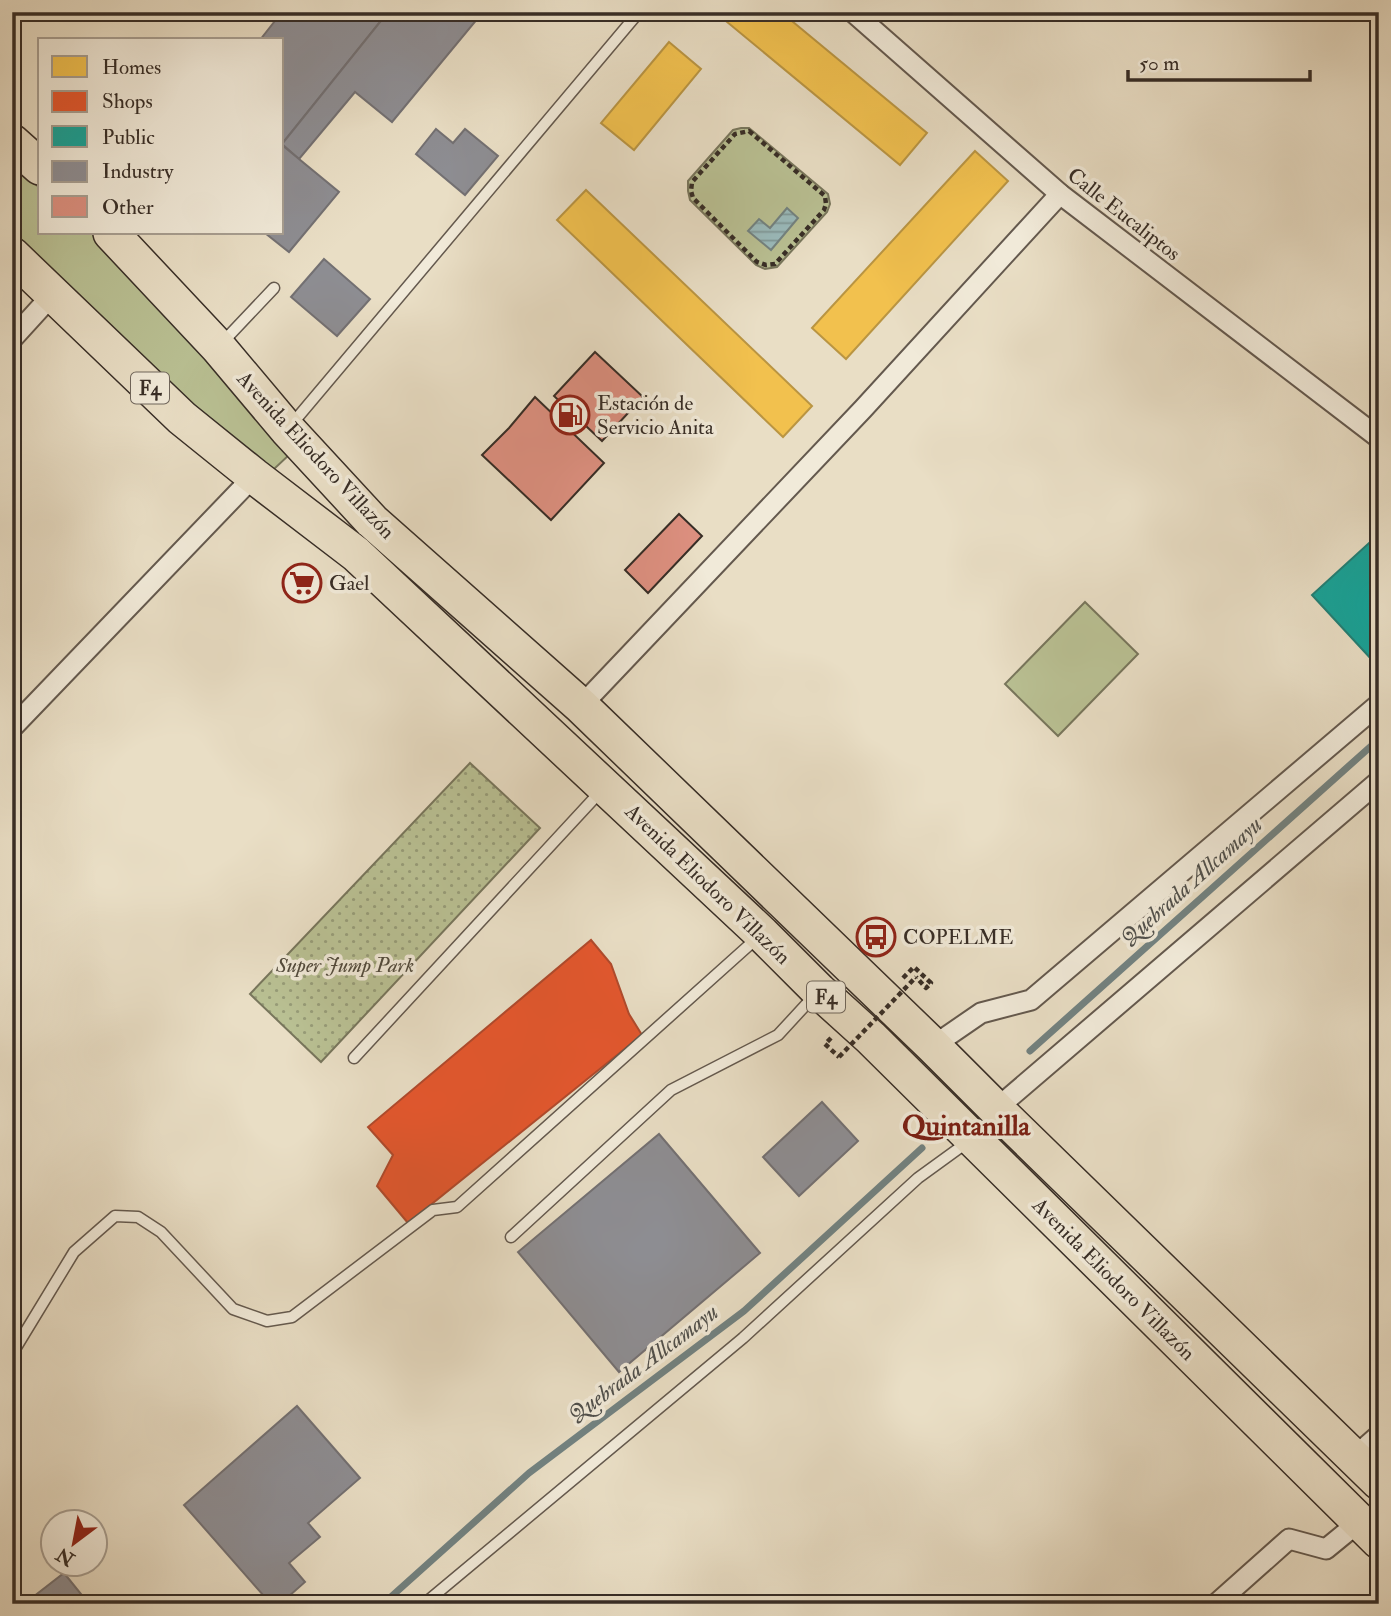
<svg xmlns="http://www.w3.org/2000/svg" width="1391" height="1616" font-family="'IM FELL Double Pica',serif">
  <defs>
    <pattern id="park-dots" width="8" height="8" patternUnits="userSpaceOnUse" patternTransform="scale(1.75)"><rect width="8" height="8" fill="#b9c093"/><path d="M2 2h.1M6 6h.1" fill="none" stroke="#979c78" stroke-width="1.8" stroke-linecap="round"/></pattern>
    <pattern id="water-rules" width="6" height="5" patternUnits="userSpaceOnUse" patternTransform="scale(1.75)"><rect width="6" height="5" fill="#9abbbd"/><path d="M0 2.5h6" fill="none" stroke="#7e9899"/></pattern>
  </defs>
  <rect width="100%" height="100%" fill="#e9dec5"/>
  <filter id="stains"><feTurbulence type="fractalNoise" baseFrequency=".00286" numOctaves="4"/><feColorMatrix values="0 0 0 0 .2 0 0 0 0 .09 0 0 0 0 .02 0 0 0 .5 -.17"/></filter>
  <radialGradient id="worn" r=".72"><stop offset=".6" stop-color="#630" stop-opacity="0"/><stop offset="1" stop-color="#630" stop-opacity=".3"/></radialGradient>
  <g fill="#b9c093" stroke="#78765c" stroke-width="2">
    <polygon points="741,128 749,128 828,194 830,204 827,212 777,267 765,269 756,265 690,200 688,191 688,181 733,130"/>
    <polygon points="12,165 40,188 40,233 93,233 107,246 290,454 273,470 160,377 12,236"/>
    <polygon points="1085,602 1138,654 1058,736 1005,684"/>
  </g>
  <polygon fill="url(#park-dots)" stroke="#78765c" stroke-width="2" points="470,763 540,828 321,1062 250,994"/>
  <polygon fill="url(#water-rules)" stroke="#728281" stroke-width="2" points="787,208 798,218 771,250 748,231 759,219 770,228"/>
  <g fill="#f2c14e" stroke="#ba9542" stroke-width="2">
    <polygon points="715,12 781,12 927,133 900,165"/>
    <polygon points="669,42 701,69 634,150 601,123"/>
    <polygon points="975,151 1008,181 846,359 812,328"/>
    <polygon points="586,190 812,406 783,437 557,220"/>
  </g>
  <polygon fill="#e4572e" stroke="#b04a2c" stroke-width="2" points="591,940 611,964 629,1014 642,1035 408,1223 377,1186 393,1155 368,1127"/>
  <polygon fill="#17a398" stroke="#218076" stroke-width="2" points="1379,534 1379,655 1373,661 1312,595"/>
  <g fill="#8d8d92" stroke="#737072" stroke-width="2">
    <polygon points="282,12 388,12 282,144 282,40 260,40"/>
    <polygon points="388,12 483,12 392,122 355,92 299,159 282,144"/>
    <polygon points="436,129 453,143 465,129 498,156 465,195 416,154"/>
    <polygon points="282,145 339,192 289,252 265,233 282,233"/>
    <polygon points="324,259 370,299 337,336 291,297"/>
    <polygon points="822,1102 858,1141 799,1196 763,1157"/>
    <polygon points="659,1134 760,1253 619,1372 518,1252"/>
    <polygon points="297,1406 360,1478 308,1523 320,1537 289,1563 305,1582 280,1604 271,1604 184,1505"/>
    <polygon points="64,1573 89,1604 24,1604"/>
  </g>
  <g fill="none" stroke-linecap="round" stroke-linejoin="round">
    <g stroke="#728281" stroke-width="7">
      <polyline points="1030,1051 1379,739"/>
      <polyline points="383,1604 529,1473 744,1311 922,1148"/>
    </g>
  </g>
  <g fill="#dc8f7f" stroke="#372d26" stroke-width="2">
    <polygon points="595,352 643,397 602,441 554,396"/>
    <polygon points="535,397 604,463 551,520 482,455 509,428"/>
    <polygon points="679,514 702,536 648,593 625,570"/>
  </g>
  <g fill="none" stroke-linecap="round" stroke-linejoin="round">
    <defs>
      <g id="lane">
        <polyline points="221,344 274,288"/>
        <polyline points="292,424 639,12"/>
        <polyline points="354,1058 600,792"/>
        <polyline points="511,1237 671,1090 778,1035 814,996"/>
        <polyline points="12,1354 74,1252 115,1216 138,1217 161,1232 233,1309 267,1321 292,1317 433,1210 457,1207 756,939"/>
        <polyline points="424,1604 743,1338 918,1178 969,1141"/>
      </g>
      <g id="street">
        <polyline points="853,12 1060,194 1379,438"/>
        <polyline points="12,339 53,294"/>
        <polyline points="581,706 863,409 1060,194"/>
        <polyline points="12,728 254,476"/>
        <polyline points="933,1046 981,1013 1031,1000 1379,704"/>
        <polyline points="996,1109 1379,781"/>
        <polyline points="1353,1458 1379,1435"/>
        <polyline points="1216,1604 1289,1539 1326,1549 1359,1522"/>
      </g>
      <g id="highway">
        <polyline points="12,142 40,167"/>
        <polyline points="111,233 218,347 287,429 372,521 581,706 933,1046 996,1109 1379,1482"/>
        <polyline points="12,255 182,418 254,476 356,554 762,934 819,991 871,1038 1379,1541"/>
      </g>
    </defs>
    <use href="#lane" stroke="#64594e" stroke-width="13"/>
    <use href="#street" stroke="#64594e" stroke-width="23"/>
    <use href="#highway" stroke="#372d26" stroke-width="38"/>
    <g stroke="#372d26" stroke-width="4.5" stroke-dasharray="5 3.5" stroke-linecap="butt">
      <polygon points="749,131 825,196 826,204 824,210 775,264 766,265 757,262 693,198 691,191 692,182 735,134"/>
      <polyline points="903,978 914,967 931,983 926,988 916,977"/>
      <polyline points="831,1038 825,1044 839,1057"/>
    </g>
    <use href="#lane" stroke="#f1ead9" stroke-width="10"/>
    <use href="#street" stroke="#f1ead9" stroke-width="19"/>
    <use href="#highway" stroke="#e9dec5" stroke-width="35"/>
    <polyline stroke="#372d26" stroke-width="4.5" stroke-dasharray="5 3.5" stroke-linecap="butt" points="839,1057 916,977"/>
  </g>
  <defs>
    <symbol id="fuel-ring" viewBox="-11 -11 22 22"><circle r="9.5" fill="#f1ead9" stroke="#8f2418" stroke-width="1.5"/><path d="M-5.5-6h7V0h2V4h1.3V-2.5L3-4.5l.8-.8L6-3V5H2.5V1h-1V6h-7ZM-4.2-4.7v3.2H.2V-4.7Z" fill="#8f2418"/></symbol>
    <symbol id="supermarket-ring" viewBox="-11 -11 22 22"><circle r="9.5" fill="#f1ead9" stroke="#8f2418" stroke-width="1.5"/><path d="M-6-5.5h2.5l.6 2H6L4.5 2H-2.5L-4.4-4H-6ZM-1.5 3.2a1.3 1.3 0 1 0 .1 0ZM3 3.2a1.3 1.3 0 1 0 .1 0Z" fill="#8f2418"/></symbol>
    <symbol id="bus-ring" viewBox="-11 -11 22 22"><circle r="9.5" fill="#f1ead9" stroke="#8f2418" stroke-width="1.5"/><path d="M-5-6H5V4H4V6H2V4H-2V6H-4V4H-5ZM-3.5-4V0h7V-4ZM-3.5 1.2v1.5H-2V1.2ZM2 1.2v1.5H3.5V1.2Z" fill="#8f2418"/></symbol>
  </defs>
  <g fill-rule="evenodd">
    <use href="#fuel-ring" x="548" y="393" width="44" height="44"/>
    <use href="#supermarket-ring" x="280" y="561" width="44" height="44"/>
    <use href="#bus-ring" x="854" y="915" width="44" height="44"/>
  </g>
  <g text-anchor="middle" stroke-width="7" stroke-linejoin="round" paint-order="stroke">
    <g fill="#f1ead9" stroke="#6f665c" stroke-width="2">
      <rect x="131" y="372.5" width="38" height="31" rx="5"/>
      <rect x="807" y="981.5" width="38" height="31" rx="5"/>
    </g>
    <g font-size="19" font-weight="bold" fill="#372d26">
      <text x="150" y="395">F4</text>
      <text x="826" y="1004">F4</text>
    </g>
    <g font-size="21" fill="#372d26" stroke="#f1ead9">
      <text transform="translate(1124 214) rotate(38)" y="7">Calle Eucaliptos</text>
      <text transform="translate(316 455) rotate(47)" y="7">Avenida Eliodoro Villazón</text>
      <text transform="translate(708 884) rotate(44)" y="7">Avenida Eliodoro Villazón</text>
      <text transform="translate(1114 1279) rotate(45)" y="7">Avenida Eliodoro Villazón</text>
    </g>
    <g font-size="21" fill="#372d26" stroke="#f1ead9" text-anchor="start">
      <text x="597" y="410">Estación de<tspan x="597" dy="24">Servicio Anita</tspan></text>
      <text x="329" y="590">Gael</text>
      <text x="903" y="944">COPELME</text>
    </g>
    <g font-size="21" font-style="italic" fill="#514a3c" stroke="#f1ead9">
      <text x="345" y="972">Super Jump Park</text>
    </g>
    <g font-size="23" font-style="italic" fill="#50504c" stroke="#f1ead9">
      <text transform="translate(1191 881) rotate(-42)" y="8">Quebrada Allcamayu</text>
      <text transform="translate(643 1363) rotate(-37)" y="8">Quebrada Allcamayu</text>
    </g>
    <g font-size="28" font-weight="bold" fill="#7a1f14" stroke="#f1ead9">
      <text x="966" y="1135">Quintanilla</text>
    </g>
  </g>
  <rect width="1391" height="1616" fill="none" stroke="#e9dec5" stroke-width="42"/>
  <rect x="14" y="14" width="1363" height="1588" fill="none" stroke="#372d26" stroke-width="3.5"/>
  <rect x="21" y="21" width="1349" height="1574" fill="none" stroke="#372d26" stroke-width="2"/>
  <rect x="38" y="38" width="245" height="196" fill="#f1ead9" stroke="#a79e91" stroke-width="2"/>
  <rect x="52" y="56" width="35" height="21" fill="#f2c14e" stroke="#a79e91" stroke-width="2"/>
  <text x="102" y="74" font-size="21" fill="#372d26">Homes</text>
  <rect x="52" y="91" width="35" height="21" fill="#e4572e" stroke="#a79e91" stroke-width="2"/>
  <text x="102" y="108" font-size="21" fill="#372d26">Shops</text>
  <rect x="52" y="126" width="35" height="21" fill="#17a398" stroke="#a79e91" stroke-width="2"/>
  <text x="102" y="144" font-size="21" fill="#372d26">Public</text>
  <rect x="52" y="161" width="35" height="21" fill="#8d8d92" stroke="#a79e91" stroke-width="2"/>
  <text x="102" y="178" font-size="21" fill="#372d26">Industry</text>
  <rect x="52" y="196" width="35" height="21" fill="#dc8f7f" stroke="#a79e91" stroke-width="2"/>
  <text x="102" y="214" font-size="21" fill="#372d26">Other</text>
  <g transform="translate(74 1543) rotate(212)"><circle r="33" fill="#f1ead9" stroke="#a79e91" stroke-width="2"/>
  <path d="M0-5L12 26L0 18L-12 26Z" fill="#8f2418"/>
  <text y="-10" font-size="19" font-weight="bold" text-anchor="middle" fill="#372d26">N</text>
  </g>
  <path d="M1128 70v10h182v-10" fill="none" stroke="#372d26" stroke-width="3.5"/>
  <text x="1139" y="70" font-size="21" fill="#372d26" stroke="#f1ead9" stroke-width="5" paint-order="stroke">50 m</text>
  <rect width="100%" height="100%" filter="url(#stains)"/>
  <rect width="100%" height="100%" fill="url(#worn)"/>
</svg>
